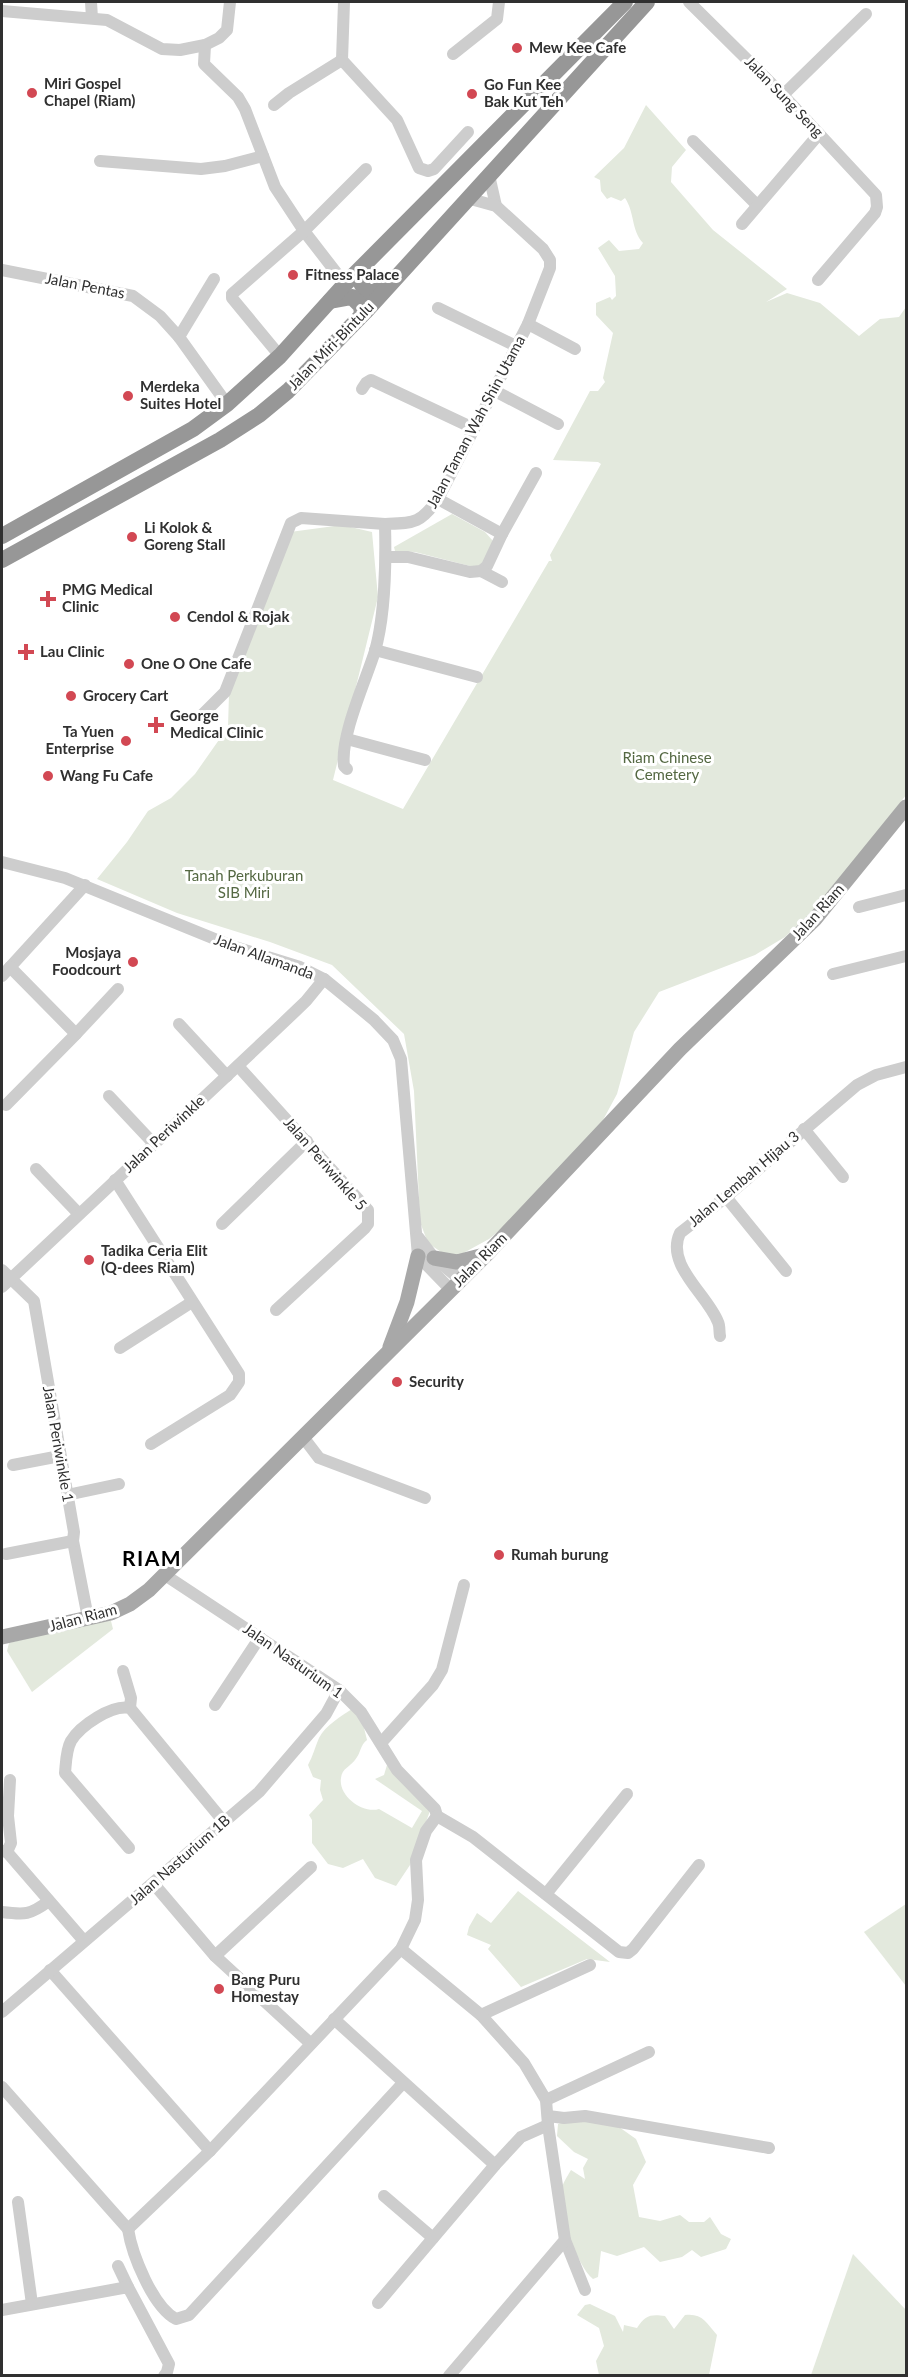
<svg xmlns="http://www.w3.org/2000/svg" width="908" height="2377" font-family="Lato,sans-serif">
  <rect width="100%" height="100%" fill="#fff"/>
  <g fill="#e3e9dd">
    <path d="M 646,105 L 686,150 L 672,167 L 671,182 L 713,230 L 787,289 L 766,302 L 787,293 L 820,303 L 859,336 L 880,319 L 899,317 L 906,307 L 906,795 L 857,860 L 812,911 L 785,937 L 755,955 L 659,992 L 634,1032 L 617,1094 L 596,1133 L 531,1204 L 489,1239 L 458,1256 L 441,1252 L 428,1243 L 420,1222 L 414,1091 L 404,1034 L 332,965 L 270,942 L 177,913 L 97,879 L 127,842 L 148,811 L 171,798 L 195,774 L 228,727 L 229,694 L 290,532 L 342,525 L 372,532 L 378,597 L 333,780 L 403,809 L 549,561 L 552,561 L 550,555 L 601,464 L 598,462 L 553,460 L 590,391 L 598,391 L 605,382 L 603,378 L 613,333 L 596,315 L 596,303 L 610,297 L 612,300 L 616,296 L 615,276 L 598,248 L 609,240 L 619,251 L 639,249 L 643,243 C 631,230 635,213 625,198 L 621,201 L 611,197 L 607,199 L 601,191 L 600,180 L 594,177 L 624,148 Z"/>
    <polygon points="452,514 485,532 493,541 484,563 478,568 415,552 395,551 394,547"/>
    <polygon points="111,1621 113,1629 32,1692 7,1651 9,1643 90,1622"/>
    <path d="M 352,1709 L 363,1724 L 367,1740 C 360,1745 361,1753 355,1760 C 350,1767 342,1768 341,1778 C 338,1796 363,1814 379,1809 L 412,1828 L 422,1811 L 375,1779 L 384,1775 L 387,1765 L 430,1811 L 410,1865 L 396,1886 L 375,1878 L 363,1859 L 343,1868 L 328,1864 L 312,1843 L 312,1820 L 309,1815 L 323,1800 L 320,1790 L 321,1780 L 313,1777 L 308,1765 C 313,1756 315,1747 319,1738 C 326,1725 340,1717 352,1709 Z"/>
    <polygon points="518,1891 610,1962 587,1959 521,1987 488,1949 491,1945 467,1935 469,1927 477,1913 491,1923"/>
    <polygon points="906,1904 906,1986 864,1932"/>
    <path d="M 584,2117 L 619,2127 L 636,2139 L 646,2162 L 633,2185 L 639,2217 L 660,2221 L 680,2215 L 689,2222 L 704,2222 L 710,2217 L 721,2234 L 731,2239 L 726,2249 L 701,2257 L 692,2250 L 682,2257 L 660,2262 L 644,2247 L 617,2256 L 601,2251 L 598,2277 L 593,2279 C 577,2266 556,2208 562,2187 C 564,2181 568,2175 571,2170 L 585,2179 L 583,2168 L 588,2159 L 574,2152 L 557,2136 L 558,2124 Z"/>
    <polygon points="853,2254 906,2310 906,2375 811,2375"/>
    <path d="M 590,2304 L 615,2316 L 623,2332 L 624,2325 L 637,2328 C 645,2315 651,2314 665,2316 L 674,2329 L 685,2315 C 702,2313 706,2322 717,2335 L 709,2375 L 599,2375 L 596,2361 L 604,2346 L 599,2328 L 577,2315 L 585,2305 Z"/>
  </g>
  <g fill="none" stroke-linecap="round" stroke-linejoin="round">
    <g stroke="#cdcdcd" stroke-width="12">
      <polyline points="91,2 92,18"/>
      <polyline points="344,2 342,60 397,120 419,168 428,171 434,169 468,132"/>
      <polyline points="689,2 783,95 876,195 877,207 875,213 818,280"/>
      <polyline points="2,11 107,20 162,49 180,50 205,45 219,38 227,30 230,2"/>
      <polyline points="205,45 204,64 238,97 245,109 275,187 304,231 345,284"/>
      <polyline points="453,54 497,19 499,2"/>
      <polyline points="783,95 866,14"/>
      <polyline points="274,105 289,93 342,60"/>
      <polyline points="693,141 757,205"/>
      <polyline points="100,161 201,169 225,166 263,156"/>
      <polyline points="489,175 496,206"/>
      <polyline points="742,224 819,134"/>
      <polyline points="2,270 133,296 160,316 179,337 227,404"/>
      <polyline points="438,308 516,346"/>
      <polyline points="528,324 575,349"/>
      <polyline points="179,337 214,279"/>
      <polyline points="280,356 232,298 232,294 304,231 366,169"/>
      <polyline points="362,389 366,383 371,380 473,428"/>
      <polyline points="493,390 558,424"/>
      <polyline points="438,499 502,534"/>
      <polyline points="386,557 408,557 470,572 481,571 487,566 502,534 536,473"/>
      <polyline points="481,571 502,582"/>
      <polyline points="375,650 477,677"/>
      <polyline points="202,715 225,692 291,523 301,518 385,524"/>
      <polyline points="347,739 425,760"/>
      <path d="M 347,769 L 344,766 C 340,736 366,680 375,651 C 385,616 386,560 385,524 C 414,523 420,524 438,499 L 528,324 L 550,268 L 550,260 L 543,249 L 496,206 L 467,198"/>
      <polyline points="2,862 65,878 232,946 300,967 324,979 374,1020 393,1040 401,1059 418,1256 451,1290"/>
      <polyline points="859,907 906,895"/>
      <polyline points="833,974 906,956"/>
      <polyline points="2,976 85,885"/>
      <polyline points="179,1024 227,1076"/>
      <polyline points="76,1034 118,989"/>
      <polyline points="238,1066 368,1210 368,1224 365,1228 276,1310"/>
      <polyline points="109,1096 154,1144"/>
      <polyline points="6,1105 76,1034 10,967"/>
      <polyline points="804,1129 843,1177"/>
      <polyline points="36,1169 79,1214"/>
      <polyline points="115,1180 239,1374 239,1382 230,1395 151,1444"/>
      <polyline points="726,1197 786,1271"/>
      <polyline points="222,1224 307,1141"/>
      <polyline points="418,1237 434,1258 461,1280"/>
      <polyline points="2,1270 34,1301 74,1532 73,1541 88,1618"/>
      <polyline points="2,1287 282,1024 306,1001 324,979"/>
      <path d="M 720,1336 C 719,1331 720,1326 718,1322 C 707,1294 665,1265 680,1233 L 726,1197 L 857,1085 L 876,1075 L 906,1067"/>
      <polyline points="120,1348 192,1302"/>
      <polyline points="303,1437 319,1458 425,1498"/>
      <polyline points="13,1465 60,1456"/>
      <polyline points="67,1495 119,1484"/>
      <polyline points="6,1554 73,1541"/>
      <polyline points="165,1575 339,1690 361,1712 397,1770 435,1809 437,1816 473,1837 619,1952 628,1953 633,1949 699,1865"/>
      <polyline points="123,1671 131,1698 130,1708"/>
      <polyline points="215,1705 260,1637"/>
      <polyline points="381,1743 433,1685 442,1670 464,1585"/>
      <path d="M 129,1848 L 65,1773 C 66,1763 66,1750 71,1741 C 80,1726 112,1704 130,1708 L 224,1822"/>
      <polyline points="2,1851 7,1852 84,1941"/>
      <polyline points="7,1852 11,1843 8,1816 10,1780"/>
      <polyline points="153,1883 215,1956 310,2043"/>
      <polyline points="546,1894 627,1794"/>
      <path d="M 2,1912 C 25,1915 30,1915 49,1901"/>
      <polyline points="401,1949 481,2015 590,1965"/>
      <polyline points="215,1956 311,1867"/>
      <polyline points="50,1970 210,2151"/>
      <polyline points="2,2012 259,1792 326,1714 339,1690"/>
      <polyline points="334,2019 495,2165"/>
      <polyline points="2,2087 128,2229 210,2151 401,1949 415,1920 418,1900 416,1860 426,1831 437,1816"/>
      <polyline points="546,2100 649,2052"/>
      <polyline points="548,2116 564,2118 585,2116 769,2148"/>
      <polyline points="384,2196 433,2238"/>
      <polyline points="18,2202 32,2304"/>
      <path d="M 128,2229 C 132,2255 153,2307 176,2319 L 189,2315 L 403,2083"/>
      <polyline points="565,2240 585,2290"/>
      <polyline points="118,2266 128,2287"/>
      <polyline points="378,2303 495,2165 521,2137 548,2125"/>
      <polyline points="2,2310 128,2287 169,2364 167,2372 164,2376"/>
      <polyline points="449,2376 565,2240 548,2125 546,2100 524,2063 481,2015"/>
    </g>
    <g stroke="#a8a8a8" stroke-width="15">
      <polyline points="434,1258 457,1262 484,1255"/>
      <polyline points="390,1347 407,1302 418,1256"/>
      <polyline points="2,1637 111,1613 130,1604 149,1590 486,1255 680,1049 815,919 906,807"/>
    </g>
    <g stroke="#979797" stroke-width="16">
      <polyline points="356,274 366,292 374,292 386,286"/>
      <polyline points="330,301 352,297 361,306 362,314"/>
      <polyline points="2,536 193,429 227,404 280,356 345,284 625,2"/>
      <polyline points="2,560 220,440 259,415 288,391 365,312 647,2"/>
    </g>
  </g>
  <g fill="#d24853" stroke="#fff" stroke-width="2">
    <circle cx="517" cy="48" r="6"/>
    <circle cx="32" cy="93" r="6"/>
    <circle cx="472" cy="94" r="6"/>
    <circle cx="293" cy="275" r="6"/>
    <circle cx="128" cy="396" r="6"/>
    <circle cx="132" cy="537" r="6"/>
    <path d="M45 590h6v6h6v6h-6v6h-6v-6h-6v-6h6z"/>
    <circle cx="175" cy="617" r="6"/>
    <path d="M23 643h6v6h6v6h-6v6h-6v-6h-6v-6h6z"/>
    <circle cx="129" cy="664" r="6"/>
    <circle cx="71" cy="696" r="6"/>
    <path d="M153 716h6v6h6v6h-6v6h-6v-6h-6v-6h6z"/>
    <circle cx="126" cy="741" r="6"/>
    <circle cx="48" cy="776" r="6"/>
    <circle cx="133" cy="962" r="6"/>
    <circle cx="89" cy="1260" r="6"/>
    <circle cx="397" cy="1382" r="6"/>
    <circle cx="499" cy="1555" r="6"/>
    <circle cx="219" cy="1989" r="6"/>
  </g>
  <g text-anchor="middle" stroke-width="6" stroke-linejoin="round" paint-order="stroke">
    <g font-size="15" font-weight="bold" fill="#303030" stroke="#fff" text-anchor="start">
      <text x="529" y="53">Mew Kee Cafe</text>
      <text x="44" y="89">Miri Gospel<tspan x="44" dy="17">Chapel (Riam)</tspan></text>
      <text x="484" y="90">Go Fun Kee<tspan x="484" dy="17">Bak Kut Teh</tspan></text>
      <text x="305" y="280">Fitness Palace</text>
      <text x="140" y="392">Merdeka<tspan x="140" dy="17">Suites Hotel</tspan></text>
      <text x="144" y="533">Li Kolok &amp;<tspan x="144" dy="17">Goreng Stall</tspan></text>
      <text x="62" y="595">PMG Medical<tspan x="62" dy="17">Clinic</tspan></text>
      <text x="187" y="622">Cendol &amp; Rojak</text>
      <text x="40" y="657">Lau Clinic</text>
      <text x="141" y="669">One O One Cafe</text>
      <text x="83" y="701">Grocery Cart</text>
      <text x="170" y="721">George<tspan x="170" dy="17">Medical Clinic</tspan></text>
      <text x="114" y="737" text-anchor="end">Ta Yuen<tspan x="114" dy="17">Enterprise</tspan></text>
      <text x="60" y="781">Wang Fu Cafe</text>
      <text x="121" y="958" text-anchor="end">Mosjaya<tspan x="121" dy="17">Foodcourt</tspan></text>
      <text x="101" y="1256">Tadika Ceria Elit<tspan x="101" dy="17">(Q-dees Riam)</tspan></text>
      <text x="409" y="1387">Security</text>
      <text x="511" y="1560">Rumah burung</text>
      <text x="231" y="1985">Bang Puru<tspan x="231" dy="17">Homestay</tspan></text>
    </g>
    <g font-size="15" fill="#303030" stroke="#fff">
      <text transform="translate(784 97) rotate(46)" y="5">Jalan Sung Seng</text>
      <text transform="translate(85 286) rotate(11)" y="5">Jalan Pentas</text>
      <text transform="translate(331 346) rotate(-46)" y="5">Jalan Miri-Bintulu</text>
      <text transform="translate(476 422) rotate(-62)" y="5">Jalan Taman Wah Shin Utama</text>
      <text transform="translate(818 912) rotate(-48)" y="5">Jalan Riam</text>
      <text transform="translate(264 957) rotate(20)" y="5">Jalan Allamanda</text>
      <text transform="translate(164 1134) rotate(-43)" y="5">Jalan Periwinkle</text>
      <text transform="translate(325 1164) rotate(49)" y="5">Jalan Periwinkle 5</text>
      <text transform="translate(744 1179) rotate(-40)" y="5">Jalan Lembah Hijau 3</text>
      <text transform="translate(480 1260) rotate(-45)" y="5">Jalan Riam</text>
      <text transform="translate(58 1444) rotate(80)" y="5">Jalan Periwinkle 1</text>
      <text transform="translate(83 1618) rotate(-15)" y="5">Jalan Riam</text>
      <text transform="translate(293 1661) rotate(35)" y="5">Jalan Nasturium 1</text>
      <text transform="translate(180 1860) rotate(-41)" y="5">Jalan Nasturium 1B</text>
    </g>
    <g font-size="15" fill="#546842" stroke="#fff">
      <text x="667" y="763">Riam Chinese<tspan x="667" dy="17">Cemetery</tspan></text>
      <text x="244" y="881">Tanah Perkuburan<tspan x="244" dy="17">SIB Miri</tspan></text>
    </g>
    <g font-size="21" font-weight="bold" letter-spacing="1.5" fill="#000" stroke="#fff">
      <text x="152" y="1566">RIAM</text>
    </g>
  </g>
  <rect width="908" height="2377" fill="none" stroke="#303030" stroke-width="6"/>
</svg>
